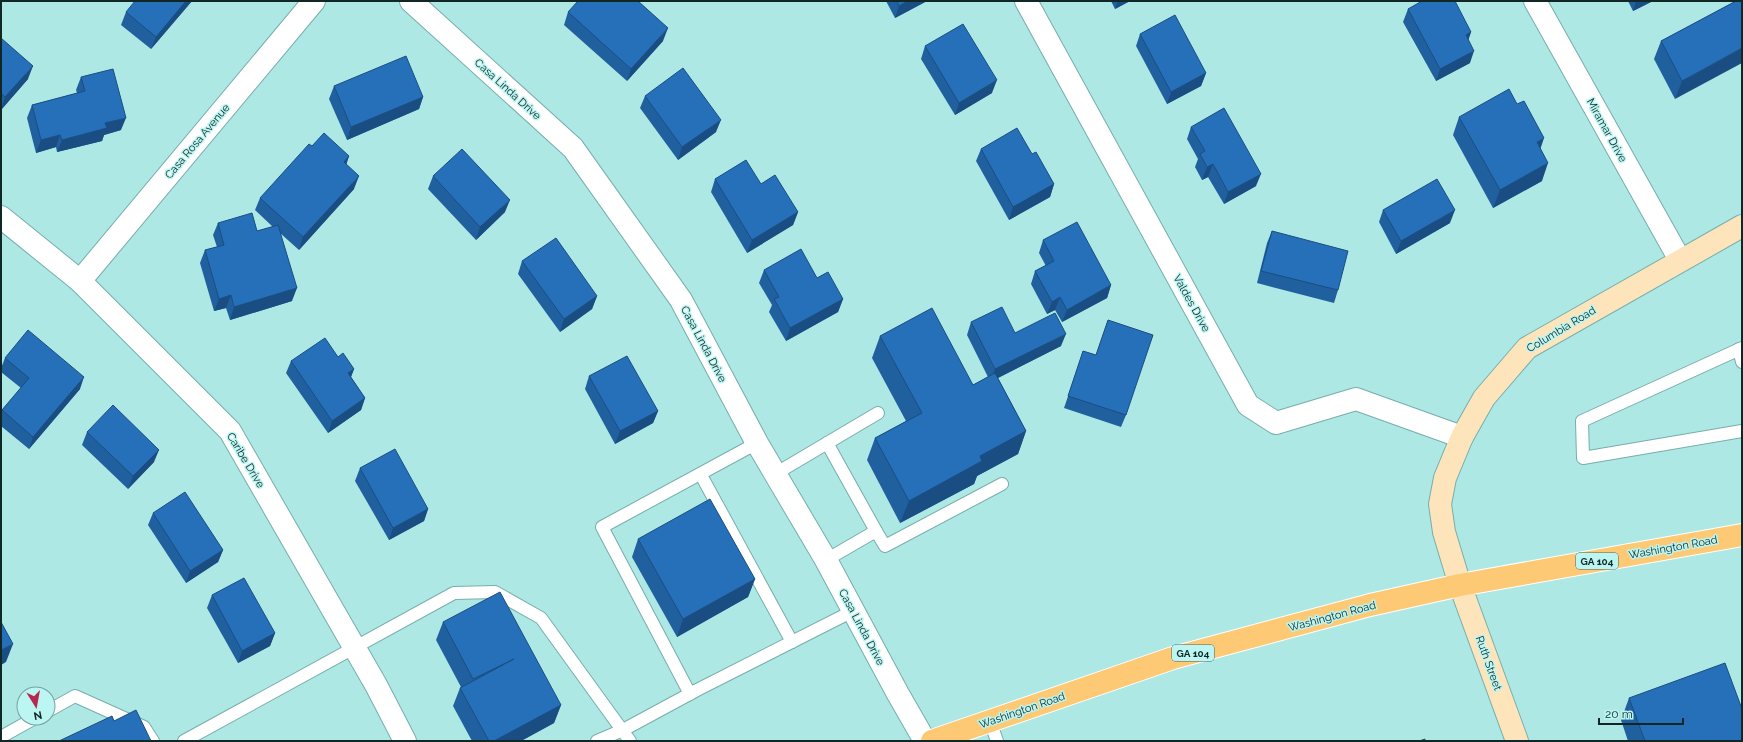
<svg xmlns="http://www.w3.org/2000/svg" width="1743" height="742" font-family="Raleway,sans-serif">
  <rect width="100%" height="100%" fill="#aee8e4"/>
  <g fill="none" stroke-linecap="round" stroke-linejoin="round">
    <defs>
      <g id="lane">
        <polyline points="1742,348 1582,421 1583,458 1742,431"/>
        <polyline points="1739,349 1742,362"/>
        <polyline points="827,443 876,531"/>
        <polyline points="775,474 878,413"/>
        <polyline points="701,475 792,642"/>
        <polyline points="826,560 876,531 885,546 1002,484"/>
        <polyline points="690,694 602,527 757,443"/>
        <polyline points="48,711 75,696 144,727 153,741"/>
        <polyline points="990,721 997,741"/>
        <polyline points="1,737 35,718"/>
        <polyline points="184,741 454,593 495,592 541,618 630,741"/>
        <polyline points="597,741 623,730 697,690 853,611"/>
      </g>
      <g id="street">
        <polyline points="411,1 573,148 681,300 757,443 826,560 898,694 925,741"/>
        <polyline points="1026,1 1248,405 1276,423 1356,399 1462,437"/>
        <polyline points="1535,1 1680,260"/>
        <polyline points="1,217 80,281 230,431 376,685 405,741"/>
        <polyline points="80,281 314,1"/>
      </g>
      <polyline id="secondary" points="1517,741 1460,585 1444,532 1440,504 1445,478 1462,437 1484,398 1527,348 1742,226"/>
      <polyline id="primary" points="932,741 1173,658 1370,605 1460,585 1742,535"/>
    </defs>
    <use href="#lane" stroke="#76aeab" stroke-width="14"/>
    <use href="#street" stroke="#76aeab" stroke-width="24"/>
    <use href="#secondary" stroke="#76aeab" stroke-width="24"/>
    <use href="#primary" stroke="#fff" stroke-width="24"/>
    <use href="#lane" stroke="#fff" stroke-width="12"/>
    <use href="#street" stroke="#fff" stroke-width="22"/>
    <use href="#secondary" stroke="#fee4ba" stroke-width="22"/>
    <use href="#primary" stroke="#fdc974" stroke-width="22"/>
  </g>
  <g fill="#20609f">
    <polygon points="192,1 151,49 121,25 126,12"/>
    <polygon points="886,1 927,1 895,18"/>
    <polygon points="1111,1 1130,1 1115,9"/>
    <polygon points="1628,1 1653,1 1633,11"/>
    <polygon points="1736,1 1675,99 1654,59 1661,41"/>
    <polygon points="1408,9 1471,32 1468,40 1470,63 1436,81 1403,22"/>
    <polygon points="568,12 663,41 627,81 564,25"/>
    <polygon points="1140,34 1206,73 1201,86 1167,104 1136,46"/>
    <polygon points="1,38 28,79 1,110"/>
    <polygon points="925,46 992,93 955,115 921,59"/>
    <polygon points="81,77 121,130 104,135 102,141 57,152 56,147 36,153 27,118 32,105 77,93 76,90"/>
    <polygon points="334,86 423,97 419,109 347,140 329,99"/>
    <polygon points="645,96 716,132 678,160 640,108"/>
    <polygon points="1459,117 1540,149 1542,181 1493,208 1453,135"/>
    <polygon points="1191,127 1256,186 1224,204 1208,177 1202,180 1195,167 1198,159 1187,139"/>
    <polygon points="312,146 349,156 346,164 354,189 299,250 280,233 292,301 230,320 226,308 214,311 200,263 205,250 217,247 213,235 218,223 257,231 273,227 255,210 260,198"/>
    <polygon points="981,149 1054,184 1050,197 1009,220 976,161"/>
    <polygon points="433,176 505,212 476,240 428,189"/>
    <polygon points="715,179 761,184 798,212 793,225 747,253 711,192"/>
    <polygon points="1383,210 1450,223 1396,254 1379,222"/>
    <polygon points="1272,231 1338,290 1334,303 1257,283 1267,243"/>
    <polygon points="1043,240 1111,285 1107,298 1062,322 1055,310 1047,314 1031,284 1035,271 1046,266 1039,253"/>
    <polygon points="522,261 597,296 592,309 560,332 518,274"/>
    <polygon points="764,270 817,278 843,299 838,312 786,341 769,312 772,305 759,283"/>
    <polygon points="1108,320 1126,415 1121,427 1064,408 1079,364 1096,355"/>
    <polygon points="971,322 1015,333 1061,346 998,378 1026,431 1018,454 977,476 974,484 900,523 867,460 875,438 906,421 872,358 880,336 973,385 988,377 967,335"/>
    <polygon points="338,357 354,369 351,377 365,398 361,410 328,433 286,373 291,361"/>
    <polygon points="5,358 80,389 29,449 1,426 1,412 2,410 21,388 1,372 1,368"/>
    <polygon points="589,376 658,411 653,423 615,444 585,389"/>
    <polygon points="87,432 154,462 128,489 82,445"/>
    <polygon points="360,468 428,509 424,521 389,540 355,481"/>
    <polygon points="153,513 223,550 218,562 186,583 148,525"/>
    <polygon points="638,539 755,579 748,597 677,637 632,557"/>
    <polygon points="212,595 275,633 270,646 238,663 207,608"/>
    <polygon points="443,622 561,705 554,723 521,741 472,741 453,706 460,688 461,687 436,640"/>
    <polygon points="1629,698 1742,741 1628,741 1621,720"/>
  </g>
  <g fill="#1a4e82">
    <polygon points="186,1 192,1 151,49 156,37"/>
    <polygon points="908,1 927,1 895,18 899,6"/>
    <polygon points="1118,1 1130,1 1115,9"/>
    <polygon points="1636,1 1653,1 1633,11"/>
    <polygon points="668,28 663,41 627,81 631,69"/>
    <polygon points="1471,32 1467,44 1466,35"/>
    <polygon points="1742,48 1742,63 1675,99 1682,81"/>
    <polygon points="1474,51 1470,63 1436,81 1440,69"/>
    <polygon points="33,66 28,79 1,110 5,97"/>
    <polygon points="1206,73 1201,86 1167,104 1171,92"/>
    <polygon points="997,80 992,93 955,115 959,103"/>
    <polygon points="423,97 419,109 347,140 351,127"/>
    <polygon points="126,118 121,130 104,135 102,141 57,152 62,140 105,123"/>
    <polygon points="721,120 716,132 678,160 682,147"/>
    <polygon points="60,135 56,147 36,153 41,140"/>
    <polygon points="1544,138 1538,156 1537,142"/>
    <polygon points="349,156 345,169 344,162"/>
    <polygon points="1548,163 1542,181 1493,208 1500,190"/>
    <polygon points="1213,164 1208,177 1202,180 1207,167"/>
    <polygon points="1261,174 1256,186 1224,204 1228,192"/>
    <polygon points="359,176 354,189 299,250 303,237"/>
    <polygon points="1054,184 1050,197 1009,220 1013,207"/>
    <polygon points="510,200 505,212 476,240 480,227"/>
    <polygon points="1455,210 1450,223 1396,254 1401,241"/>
    <polygon points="798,212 793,225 747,253 752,240"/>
    <polygon points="1111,285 1107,298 1062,322 1067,310"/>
    <polygon points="297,288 292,301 230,320 234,307"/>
    <polygon points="231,295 226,308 214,311 219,299"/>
    <polygon points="597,296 592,309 560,332 564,319"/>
    <polygon points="1060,297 1055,310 1047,314 1052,302"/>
    <polygon points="843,299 838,312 786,341 790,328"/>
    <polygon points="1066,334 1061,346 990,382 995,369"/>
    <polygon points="354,369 349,382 348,373"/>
    <polygon points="84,377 80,389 29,449 33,437"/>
    <polygon points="365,398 361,410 328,433 332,421"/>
    <polygon points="658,411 653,423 615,444 620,431"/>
    <polygon points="1026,431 1018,454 977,476 974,484 900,523 909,501 980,456"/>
    <polygon points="159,450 154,462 128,489 133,476"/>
    <polygon points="428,509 424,521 389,540 393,528"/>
    <polygon points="223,550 218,562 186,583 190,571"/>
    <polygon points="755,579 748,597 677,637 683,619"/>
    <polygon points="275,633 270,646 238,663 242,651"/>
    <polygon points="13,644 6,662 1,665 1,650"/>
    <polygon points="561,705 554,723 521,741 494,741"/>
  </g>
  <g fill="#2570b9" stroke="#1a4e82">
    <polygon points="135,1 186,1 156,37 126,12"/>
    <polygon points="578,1 638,1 668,28 631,69 568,12"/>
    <polygon points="897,1 908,1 899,6"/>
    <polygon points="1422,1 1455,1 1471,32 1466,35 1474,51 1440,69 1408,9"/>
    <polygon points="1736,1 1742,1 1742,48 1682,81 1661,41"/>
    <polygon points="1175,15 1206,73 1171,92 1140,34"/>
    <polygon points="963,24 997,80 959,103 925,46"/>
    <polygon points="1,38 33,66 5,97 1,93"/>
    <polygon points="406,56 423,97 351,127 334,86"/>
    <polygon points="683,68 721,120 682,147 645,96"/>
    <polygon points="113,69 126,118 105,123 107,128 62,140 60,135 41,140 32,105 85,91 81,77"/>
    <polygon points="1509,89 1517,104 1524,101 1544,138 1537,142 1548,163 1500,190 1459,117"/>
    <polygon points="1224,108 1261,174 1228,192 1213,164 1207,167 1200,154 1205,151 1191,127"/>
    <polygon points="1017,128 1032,154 1036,152 1054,184 1013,207 981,149"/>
    <polygon points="324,133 349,156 344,162 359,176 303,237 260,198 309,144 312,146"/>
    <polygon points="462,149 510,200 480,227 433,176"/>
    <polygon points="746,160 761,184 775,175 798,212 752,240 715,179"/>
    <polygon points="1437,179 1455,210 1401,241 1383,210"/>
    <polygon points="252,213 257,231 278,225 297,288 234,307 231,295 219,299 205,250 224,245 218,223"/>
    <polygon points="1077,222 1111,285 1067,310 1060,297 1052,302 1035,271 1054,261 1043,240"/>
    <polygon points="1272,231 1348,251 1338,290 1261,271"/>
    <polygon points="556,238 597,296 564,319 522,261"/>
    <polygon points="801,249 817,278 828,272 843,299 790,328 774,299 779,297 764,270"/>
    <polygon points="1002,307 1015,333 1055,313 1066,334 995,369 971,322"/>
    <polygon points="932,308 973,385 995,373 1026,431 980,456 982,461 909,501 875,438 922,413 880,336"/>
    <polygon points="1108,320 1153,335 1126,415 1068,396 1083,351 1096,355"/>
    <polygon points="28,330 84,377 33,437 2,410 29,378 5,358"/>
    <polygon points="325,338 338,357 343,353 354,369 348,373 365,398 332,421 291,361"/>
    <polygon points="627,356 658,411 620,431 589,376"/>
    <polygon points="113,405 159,450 133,476 87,432"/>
    <polygon points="395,449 428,509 393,528 360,468"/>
    <polygon points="185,492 223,550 190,571 153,513"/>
    <polygon points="710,499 755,579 683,619 638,539"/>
    <polygon points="244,578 275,633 242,651 212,595"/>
    <polygon points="500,592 561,705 494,741 489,741 460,688 514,659 473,679 443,622"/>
    <polygon points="1,622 13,644 1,650"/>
    <polygon points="1725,663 1742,709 1742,741 1645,741 1629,698"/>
    <polygon points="136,710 151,741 59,741 112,716 114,721"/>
    <polygon points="1425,739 1425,741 1419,741"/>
  </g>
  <g text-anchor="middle" stroke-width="3" stroke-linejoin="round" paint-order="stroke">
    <g fill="#bbf6f2" stroke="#436563" stroke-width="1">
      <rect x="1576" y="553" width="42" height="16" rx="3"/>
      <rect x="1172" y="645" width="42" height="16" rx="3"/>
    </g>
    <g font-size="10" font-weight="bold" fill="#102726">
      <text x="1597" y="565">GA 104</text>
      <text x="1193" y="657">GA 104</text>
    </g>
    <g font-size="11" fill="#102726" stroke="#bbf6f2">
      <text transform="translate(508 89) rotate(42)" y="4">Casa Linda Drive</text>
      <text transform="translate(1607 130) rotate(61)" y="4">Miramar Drive</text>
      <text transform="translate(197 141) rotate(-50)" y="4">Casa Rosa Avenue</text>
      <text transform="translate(1192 303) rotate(61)" y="4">Valdes Drive</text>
      <text transform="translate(1561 329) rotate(-31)" y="4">Columbia Road</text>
      <text transform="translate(704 344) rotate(62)" y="4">Casa Linda Drive</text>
      <text transform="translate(246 460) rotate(59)" y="4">Caribe Drive</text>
      <text transform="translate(1673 547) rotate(-10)" y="4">Washington Road</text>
      <text transform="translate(1332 616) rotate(-15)" y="4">Washington Road</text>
      <text transform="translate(862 627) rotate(62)" y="4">Casa Linda Drive</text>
      <text transform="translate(1489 663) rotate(70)" y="4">Ruth Street</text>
      <text transform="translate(1022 710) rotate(-19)" y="4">Washington Road</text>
    </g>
  </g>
  <rect width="1743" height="742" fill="none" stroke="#102726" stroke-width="4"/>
  <g transform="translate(36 706) rotate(169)"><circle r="19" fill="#bbf6f2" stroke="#77a3a0"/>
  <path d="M0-3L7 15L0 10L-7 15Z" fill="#b8274e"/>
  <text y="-6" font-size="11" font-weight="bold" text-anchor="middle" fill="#102726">N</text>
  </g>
  <path d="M1599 718v6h84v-6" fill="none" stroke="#102726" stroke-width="2"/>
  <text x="1605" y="718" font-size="12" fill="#102726" stroke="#bbf6f2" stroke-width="3" paint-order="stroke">20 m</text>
</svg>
